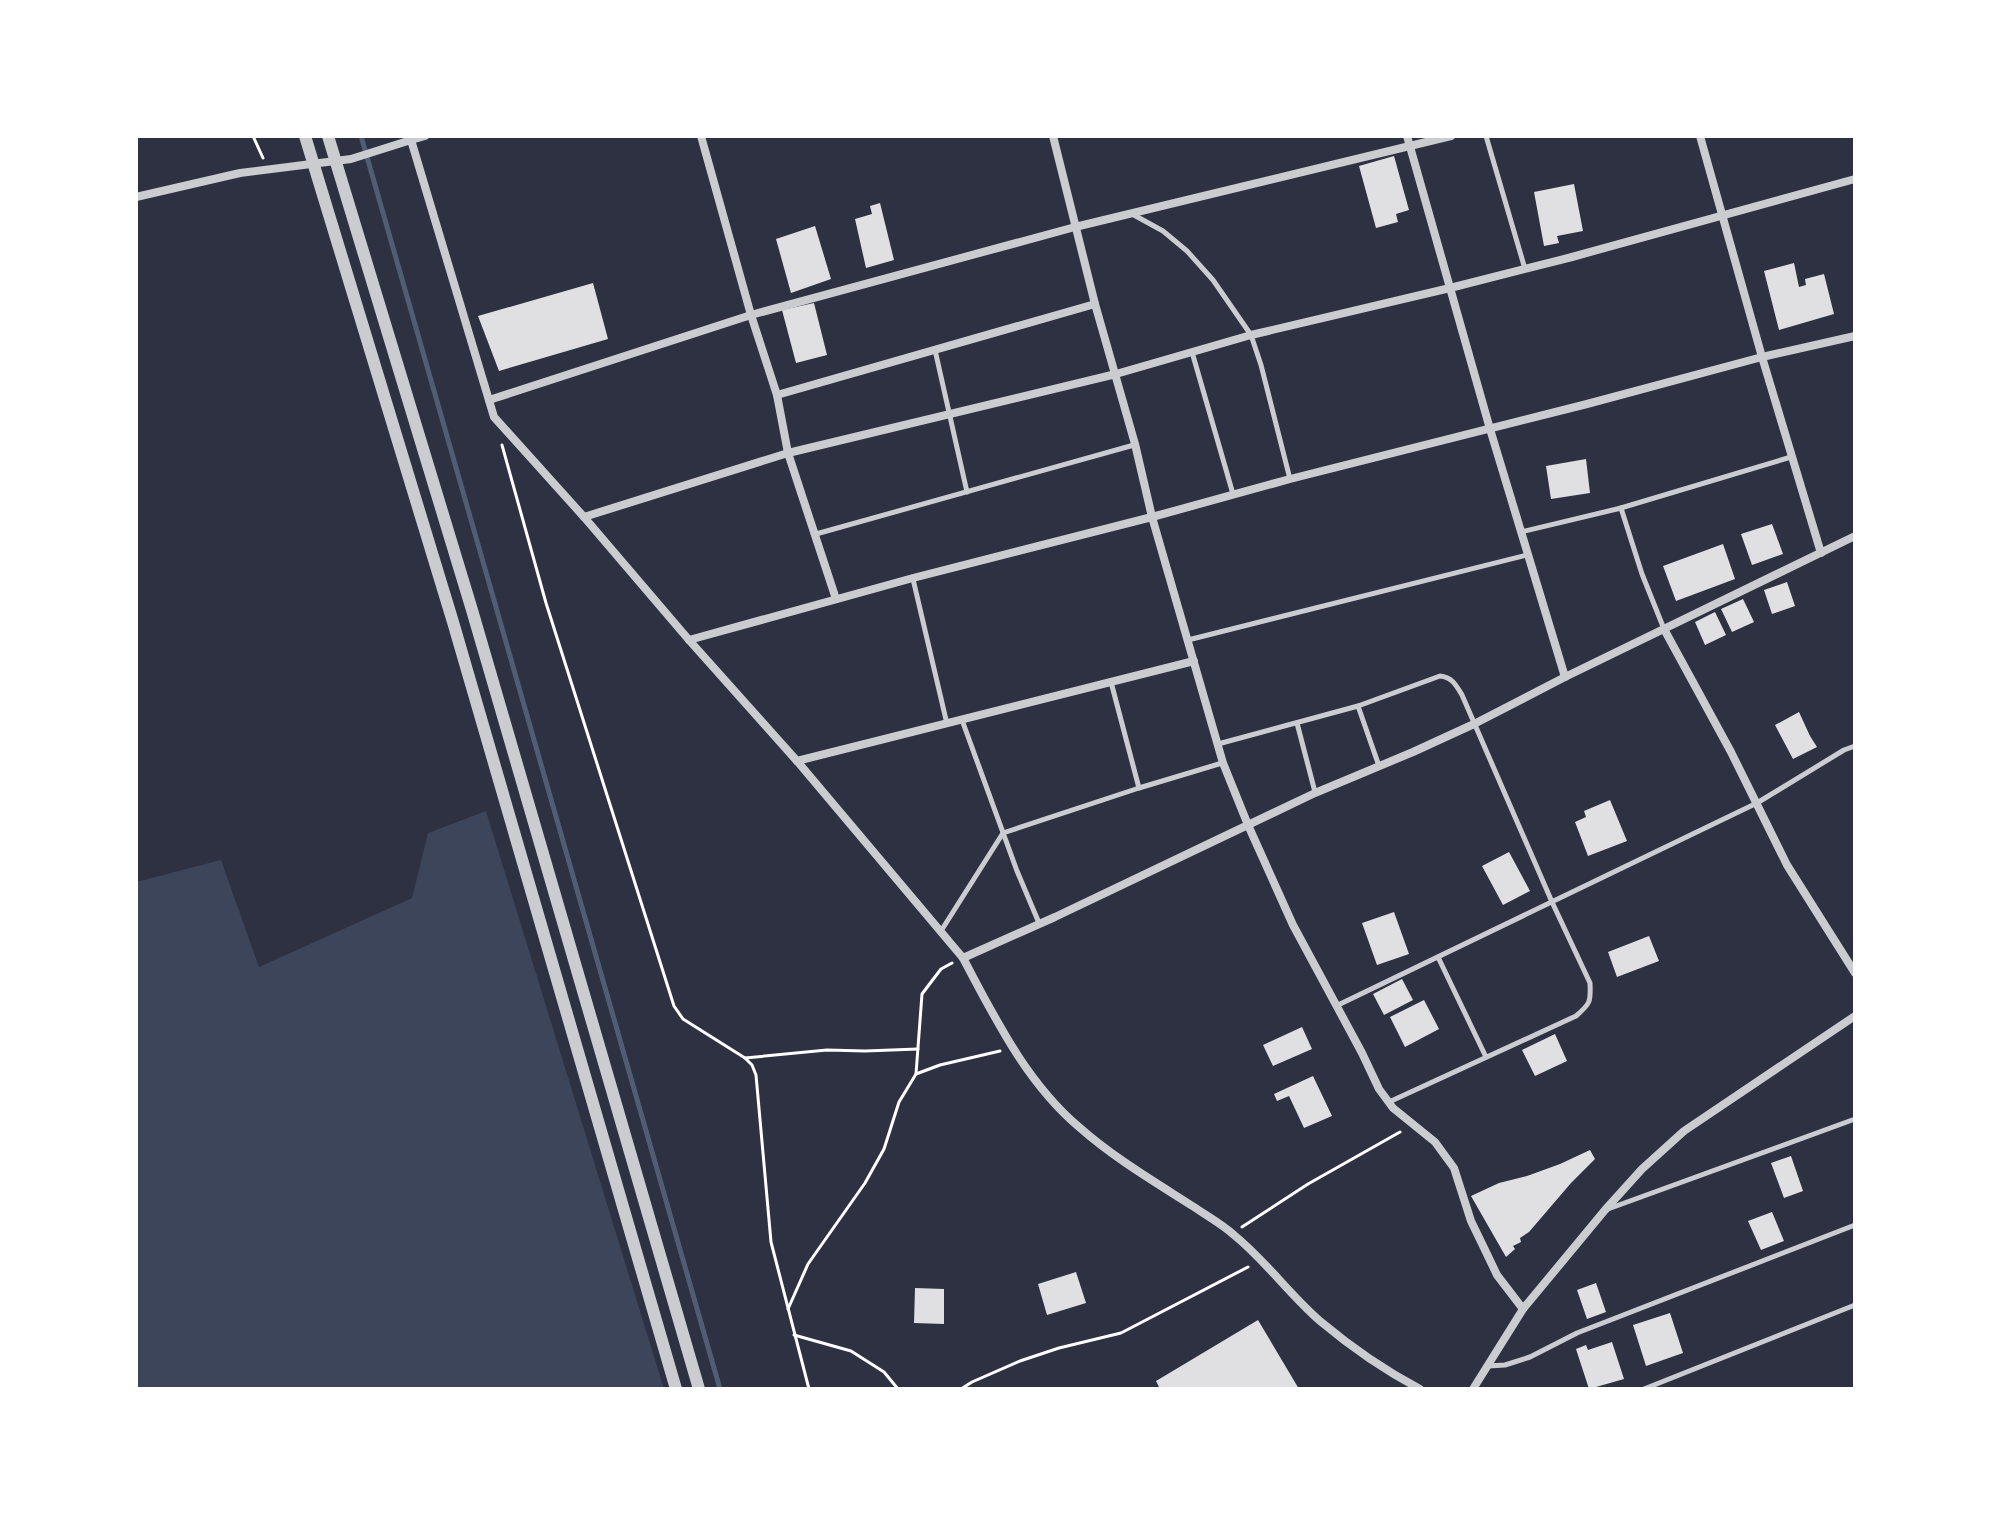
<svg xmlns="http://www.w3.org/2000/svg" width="1991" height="1525" font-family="Rubik,sans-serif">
  <rect width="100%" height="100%" fill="#2d3142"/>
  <polygon fill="#3c4559" points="486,811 664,1389 136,1389 136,882 221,860 259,967 412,898 428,833"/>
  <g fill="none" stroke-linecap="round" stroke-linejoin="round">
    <polyline stroke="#4f5d75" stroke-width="5" points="361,136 720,1389"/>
  </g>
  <g fill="#e0e0e3">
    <polygon points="1394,156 1409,210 1396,214 1398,222 1376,228 1359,166"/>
    <polygon points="1574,184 1583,231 1557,236 1559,243 1544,246 1534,192"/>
    <polygon points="880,203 894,260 866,268 855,219 872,214 870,206"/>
    <polygon points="815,226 831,279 791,293 776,239"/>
    <polygon points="1794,263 1799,287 1806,285 1805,279 1824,274 1834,314 1779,330 1764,271"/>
    <polygon points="593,283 608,339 499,371 478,316"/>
    <polygon points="814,303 827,355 796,363 782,310"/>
    <polygon points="1586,459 1590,493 1551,499 1546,466"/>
    <polygon points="1772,524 1783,554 1752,565 1741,534"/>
    <polygon points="1723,544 1735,579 1676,601 1663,566"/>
    <polygon points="1787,582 1795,606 1772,614 1764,590"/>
    <polygon points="1743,599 1754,622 1732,632 1721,609"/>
    <polygon points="1715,612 1726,635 1705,645 1695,622"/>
    <polygon points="1799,712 1810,736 1817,747 1793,759 1775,725"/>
    <polygon points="1610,800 1627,841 1588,856 1575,822 1586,817 1584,811"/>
    <polygon points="1509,852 1530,891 1503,905 1482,866"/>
    <polygon points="1394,912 1409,954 1377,965 1362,923"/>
    <polygon points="1649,936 1659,961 1617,977 1608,952"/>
    <polygon points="1402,979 1413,1000 1384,1015 1373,994"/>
    <polygon points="1424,1000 1439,1029 1405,1047 1390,1017"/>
    <polygon points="1302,1027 1312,1049 1273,1066 1263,1045"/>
    <polygon points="1555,1034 1567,1061 1535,1076 1522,1050"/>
    <polygon points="1313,1076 1332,1116 1304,1128 1289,1096 1277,1101 1274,1094"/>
    <polygon points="1590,1150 1595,1159 1571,1183 1529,1232 1520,1238 1521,1242 1513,1246 1515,1249 1506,1257 1471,1196 1499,1183 1527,1176 1560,1164"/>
    <polygon points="1791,1156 1803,1191 1784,1198 1771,1163"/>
    <polygon points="1772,1212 1784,1241 1761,1250 1748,1221"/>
    <polygon points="1076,1272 1086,1303 1047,1315 1038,1284"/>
    <polygon points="1596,1283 1606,1312 1587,1319 1577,1290"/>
    <polygon points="915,1288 944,1289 944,1324 914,1323"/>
    <polygon points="1670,1313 1683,1353 1646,1366 1633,1325"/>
    <polygon points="1258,1320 1299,1389 1160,1389 1156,1381"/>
    <polygon points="1612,1342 1624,1379 1589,1389 1576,1349 1586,1345 1588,1350"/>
  </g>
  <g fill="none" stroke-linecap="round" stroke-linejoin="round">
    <g stroke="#fff" stroke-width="3">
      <polyline points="253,136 263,158"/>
      <polyline points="502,445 546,603 674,1006 683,1019 745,1058 752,1065 756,1075 771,1242 809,1389"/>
      <polyline points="136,485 136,497"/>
      <polyline points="745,1058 827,1050 865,1051 918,1049"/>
      <polyline points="916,1074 922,994 941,969 952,963"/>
      <polyline points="1242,1227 1308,1184 1400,1132"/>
      <polyline points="788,1309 808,1264 865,1183 884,1149 899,1102 916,1074 940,1065 1000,1051"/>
      <polyline points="794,1335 851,1351 884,1372 898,1389"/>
      <polyline points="961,1389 972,1382 1020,1361 1059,1348 1121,1333 1248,1267"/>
    </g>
    <g stroke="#caccd0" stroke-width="5">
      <polyline points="1486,136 1525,269"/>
      <polyline points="1132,214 1163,231 1187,251 1213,280 1251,335 1261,365 1290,479"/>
      <polyline points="935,350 967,492"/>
      <polyline points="1192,352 1233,494"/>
      <polyline points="1621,508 1791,457"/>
      <polyline points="1521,532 1621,508 1642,574 1664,629"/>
      <polyline points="816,534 1134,445"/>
      <polyline points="913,579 947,724"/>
      <polyline points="1188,640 1527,555"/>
      <polyline points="1111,682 1139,788"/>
      <path d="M 1358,706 L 1440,676 C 1452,677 1456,685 1462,695 L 1552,902 L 1590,983 C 1591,1002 1590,1004 1576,1016 L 1389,1102"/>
      <polyline points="962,720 1017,871 1039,923"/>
      <polyline points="1297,723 1315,792"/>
      <polyline points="1218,744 1358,706 1379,766"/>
      <polyline points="941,931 1003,833 1139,788 1222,763"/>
      <polyline points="1438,957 1486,1057"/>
      <polyline points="1336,1006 1757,803 1844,750 1855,746"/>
      <polyline points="1608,1209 1855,1119"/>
      <polyline points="1488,1366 1505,1365 1530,1357 1577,1333 1855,1225"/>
      <polyline points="1644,1389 1855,1305"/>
    </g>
    <g stroke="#caccd0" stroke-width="8">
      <polyline points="425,136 411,140 494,417 584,517 689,640 797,761 963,958"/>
      <polyline points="701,136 751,315 777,395 788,453 836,599"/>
      <polyline points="1053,136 1095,304 1135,444 1152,517 1223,763 1248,825 1293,925 1362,1053 1379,1089 1393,1108 1435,1142 1454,1168 1471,1221 1486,1252 1497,1275 1523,1309"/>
      <polyline points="1407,136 1490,429 1565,677"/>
      <polyline points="1700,136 1762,357 1821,553"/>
      <polyline points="136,197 240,173 351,159 411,140"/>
      <polyline points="777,395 1095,304"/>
      <polyline points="489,400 751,315 1075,227 1451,136"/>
      <polyline points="584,517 788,453 1116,374 1251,335 1450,288 1572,257 1855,179"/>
      <polyline points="1664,629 1731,752 1787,865 1855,973"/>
      <polyline points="689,640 913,578 1152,517 1290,479 1587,404 1762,357 1855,336"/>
      <polyline points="797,761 1194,661"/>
      <path d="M 1420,1389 C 1384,1370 1351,1347 1320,1321 C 1289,1294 1266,1261 1234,1235 C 1222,1224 1207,1216 1194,1207 C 1155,1182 1114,1158 1079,1127 C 1026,1082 995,1018 963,958 L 1055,917 L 1315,793 L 1413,752 L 1474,724 L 1565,677 L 1855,536"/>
      <polyline points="1473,1389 1523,1309 1605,1210 1642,1169 1684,1131 1855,1016"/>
    </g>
    <g stroke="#caccd0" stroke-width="12">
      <polyline points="305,136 453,622 676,1389"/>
      <polyline points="328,136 472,610 699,1389"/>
    </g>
  </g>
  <rect width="1991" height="1525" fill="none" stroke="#ffffff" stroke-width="276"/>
</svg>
